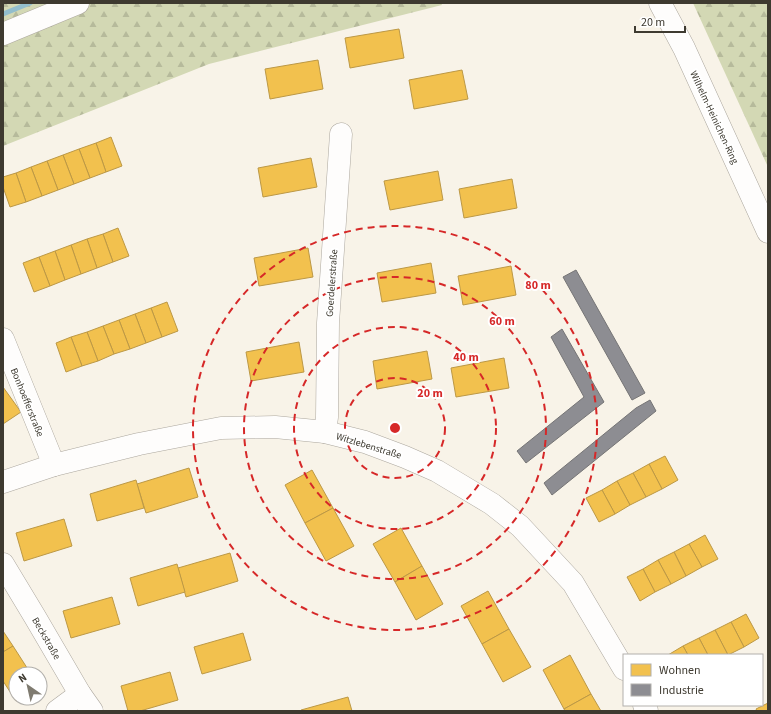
<svg xmlns="http://www.w3.org/2000/svg" width="771" height="714" font-family="'Source Sans 3',sans-serif">
  <defs>
    <pattern id="forest-firs" width="22" height="20" patternUnits="userSpaceOnUse"><rect width="22" height="20" fill="#d3d8b4"/><path d="M5 1l3.5 6h-7zM16 11l3.5 6h-7z" fill="#b6ba9b"/></pattern>
  </defs>
  <rect width="100%" height="100%" fill="#f8f3e8"/>
  <g fill="url(#forest-firs)">
    <polygon points="3,3 441,3 442,5 209,64 3,146"/>
    <polygon points="693,3 768,3 768,167"/>
  </g>
  <g fill="#f2c14e" stroke="#bc9845">
    <polygon points="399,29 404,58 350,68 345,38"/>
    <polygon points="318,60 323,89 270,99 265,69"/>
    <polygon points="462,70 468,99 414,109 409,80"/>
    <polygon points="111,137 122,166 106,172 96,143"/>
    <polygon points="96,143 106,172 90,178 79,149"/>
    <polygon points="79,149 90,178 74,184 63,155"/>
    <polygon points="63,155 74,184 58,190 47,161"/>
    <polygon points="311,158 317,187 263,197 258,168"/>
    <polygon points="47,161 58,190 42,196 31,167"/>
    <polygon points="31,167 42,196 26,202 16,173"/>
    <polygon points="438,171 443,200 390,210 384,181"/>
    <polygon points="16,173 26,202 10,207 3,187 3,177"/>
    <polygon points="512,179 517,208 464,218 459,189"/>
    <polygon points="118,228 129,256 113,262 103,234"/>
    <polygon points="103,234 113,262 97,268 87,239"/>
    <polygon points="87,239 97,268 81,274 71,245"/>
    <polygon points="71,245 81,274 65,280 55,251"/>
    <polygon points="308,248 313,277 259,286 254,258"/>
    <polygon points="55,251 65,280 50,286 39,257"/>
    <polygon points="39,257 50,286 34,292 23,263"/>
    <polygon points="431,263 436,293 382,302 377,273"/>
    <polygon points="511,266 516,295 463,305 458,276"/>
    <polygon points="167,302 178,331 162,337 151,308"/>
    <polygon points="151,308 162,337 146,343 135,314"/>
    <polygon points="135,314 146,343 130,349 119,320"/>
    <polygon points="119,320 130,349 114,354 103,326"/>
    <polygon points="103,326 114,354 98,361 87,332"/>
    <polygon points="87,332 98,361 82,366 71,337"/>
    <polygon points="71,337 82,366 66,372 56,343"/>
    <polygon points="299,342 304,372 251,381 246,352"/>
    <polygon points="427,351 432,379 377,389 373,361"/>
    <polygon points="504,358 509,388 456,397 451,368"/>
    <polygon points="3,387 21,412 3,424"/>
    <polygon points="665,456 678,480 662,489 649,464"/>
    <polygon points="649,464 662,489 646,497 633,473"/>
    <polygon points="189,468 198,497 146,513 137,484"/>
    <polygon points="312,470 333,508 305,523 285,485"/>
    <polygon points="633,473 646,497 630,505 617,481"/>
    <polygon points="136,480 144,508 97,521 90,494"/>
    <polygon points="617,481 630,505 615,514 602,490"/>
    <polygon points="602,490 615,514 599,522 586,498"/>
    <polygon points="333,508 354,546 326,561 305,523"/>
    <polygon points="64,519 72,546 24,561 16,533"/>
    <polygon points="401,528 422,566 395,582 373,544"/>
    <polygon points="705,535 718,559 702,567 689,544"/>
    <polygon points="689,544 702,567 686,576 674,552"/>
    <polygon points="674,552 686,576 671,584 658,560"/>
    <polygon points="230,553 238,581 186,597 178,568"/>
    <polygon points="658,560 671,584 655,592 643,569"/>
    <polygon points="177,564 185,592 138,606 130,578"/>
    <polygon points="422,566 443,604 416,620 395,582"/>
    <polygon points="643,569 655,592 640,601 627,577"/>
    <polygon points="488,591 509,629 482,644 461,606"/>
    <polygon points="112,597 120,624 71,638 63,611"/>
    <polygon points="746,614 759,638 744,647 731,622"/>
    <polygon points="731,622 744,647 728,655 715,630"/>
    <polygon points="509,629 531,667 503,682 482,644"/>
    <polygon points="715,630 728,655 708,655 699,638"/>
    <polygon points="3,631 13,646 3,652"/>
    <polygon points="243,633 251,660 202,674 194,647"/>
    <polygon points="699,638 708,655 688,655 683,646"/>
    <polygon points="13,646 31,674 16,674 16,698 21,698 16,701 3,681 3,652"/>
    <polygon points="683,646 688,655 668,655"/>
    <polygon points="570,655 591,694 564,709 543,670"/>
    <polygon points="170,672 178,700 140,711 128,711 121,686"/>
    <polygon points="591,694 601,711 565,711 564,709"/>
    <polygon points="348,697 352,711 301,711 301,710"/>
    <polygon points="768,703 768,711 757,711 756,709"/>
  </g>
  <g fill="#8d8d92" stroke="#757475">
    <polygon points="576,270 645,393 632,400 563,277"/>
    <polygon points="562,329 604,402 526,463 517,451 584,397 551,337"/>
    <polygon points="650,400 656,411 552,495 544,483 636,408"/>
  </g>
  <g fill="none" stroke-linecap="round" stroke-linejoin="round">
    <polyline stroke="#92becd" stroke-width="5" points="3,14 30,3"/>
    <defs>
      <g id="minor">
        <polyline points="3,339 54,465"/>
        <polyline points="325,432 327,417 328,323 341,134"/>
        <polyline points="3,482 54,465 139,444 221,428 275,427 325,432 365,442 405,457 437,471 492,504 520,526 573,583 624,669"/>
        <polyline points="3,564 35,617 80,694 92,711"/>
        <polyline points="644,705 647,711"/>
        <polyline points="57,711 80,694"/>
      </g>
      <g id="major">
        <polyline points="660,3 684,48 768,232"/>
        <polyline points="3,34 78,3"/>
      </g>
    </defs>
    <use href="#minor" stroke="#aca79e" stroke-width="23"/>
    <use href="#major" stroke="#aca79e" stroke-width="23"/>
    <use href="#minor" stroke="#fefdfc" stroke-width="22"/>
    <use href="#major" stroke="#fefdfc" stroke-width="22"/>
  </g>
  <g fill="none" stroke="#d62828" stroke-width="2" stroke-dasharray="7 5">
    <circle cx="395" cy="428" r="50"/>
    <circle cx="395" cy="428" r="101"/>
    <circle cx="395" cy="428" r="151"/>
    <circle cx="395" cy="428" r="202"/>
  </g>
  <g text-anchor="middle" stroke-width="4" stroke-linejoin="round" paint-order="stroke">
    <g font-size="10" fill="#3e3a30" stroke="#fff">
      <text transform="translate(715 117) rotate(65)" y="4">Wilhelm-Heinichen-Ring</text>
      <text transform="translate(331 283) rotate(-86)" y="4">Goerdelerstraße</text>
      <text transform="translate(28 402) rotate(68)" y="4">Bonhoefferstraße</text>
      <text transform="translate(369 445) rotate(17)" y="4">Witzlebenstraße</text>
      <text transform="translate(47 638) rotate(60)" y="4">Beckstraße</text>
    </g>
  </g>
  <circle cx="395" cy="428" r="6" fill="#d62828" stroke="#fff" stroke-width="2"/>
  <g font-size="12" text-anchor="middle" font-weight="bold" fill="#d62828" stroke="#fff" stroke-width="4" stroke-linejoin="round" paint-order="stroke">
    <text x="538" y="289">80 m</text>
    <text x="502" y="325">60 m</text>
    <text x="466" y="361">40 m</text>
    <text x="430" y="397">20 m</text>
  </g>
  <rect width="771" height="714" fill="none" stroke="#3e3a30" stroke-width="8"/>
  <rect x="623" y="654" width="140" height="52" fill="#ffffff" stroke="#b2b0ac"/>
  <rect x="631" y="664" width="20" height="12" fill="#f2c14e" stroke="#b2b0ac"/>
  <text x="659" y="674" font-size="12" fill="#3e3a30">Wohnen</text>
  <rect x="631" y="684" width="20" height="12" fill="#8d8d92" stroke="#b2b0ac"/>
  <text x="659" y="694" font-size="12" fill="#3e3a30">Industrie</text>
  <g transform="translate(28 686) rotate(326)"><circle r="19" fill="#ffffff" stroke="#b2b0ac"/>
  <path d="M0-3L7 15L0 10L-7 15Z" fill="#7f7b70"/>
  <text y="-6" font-size="11" font-weight="bold" text-anchor="middle" fill="#3e3a30">N</text>
  </g>
  <path d="M635 26v6h50v-6" fill="none" stroke="#3e3a30" stroke-width="2"/>
  <text x="641" y="26" font-size="12" fill="#3e3a30" stroke="#ffffff" stroke-width="3" paint-order="stroke">20 m</text>
</svg>
